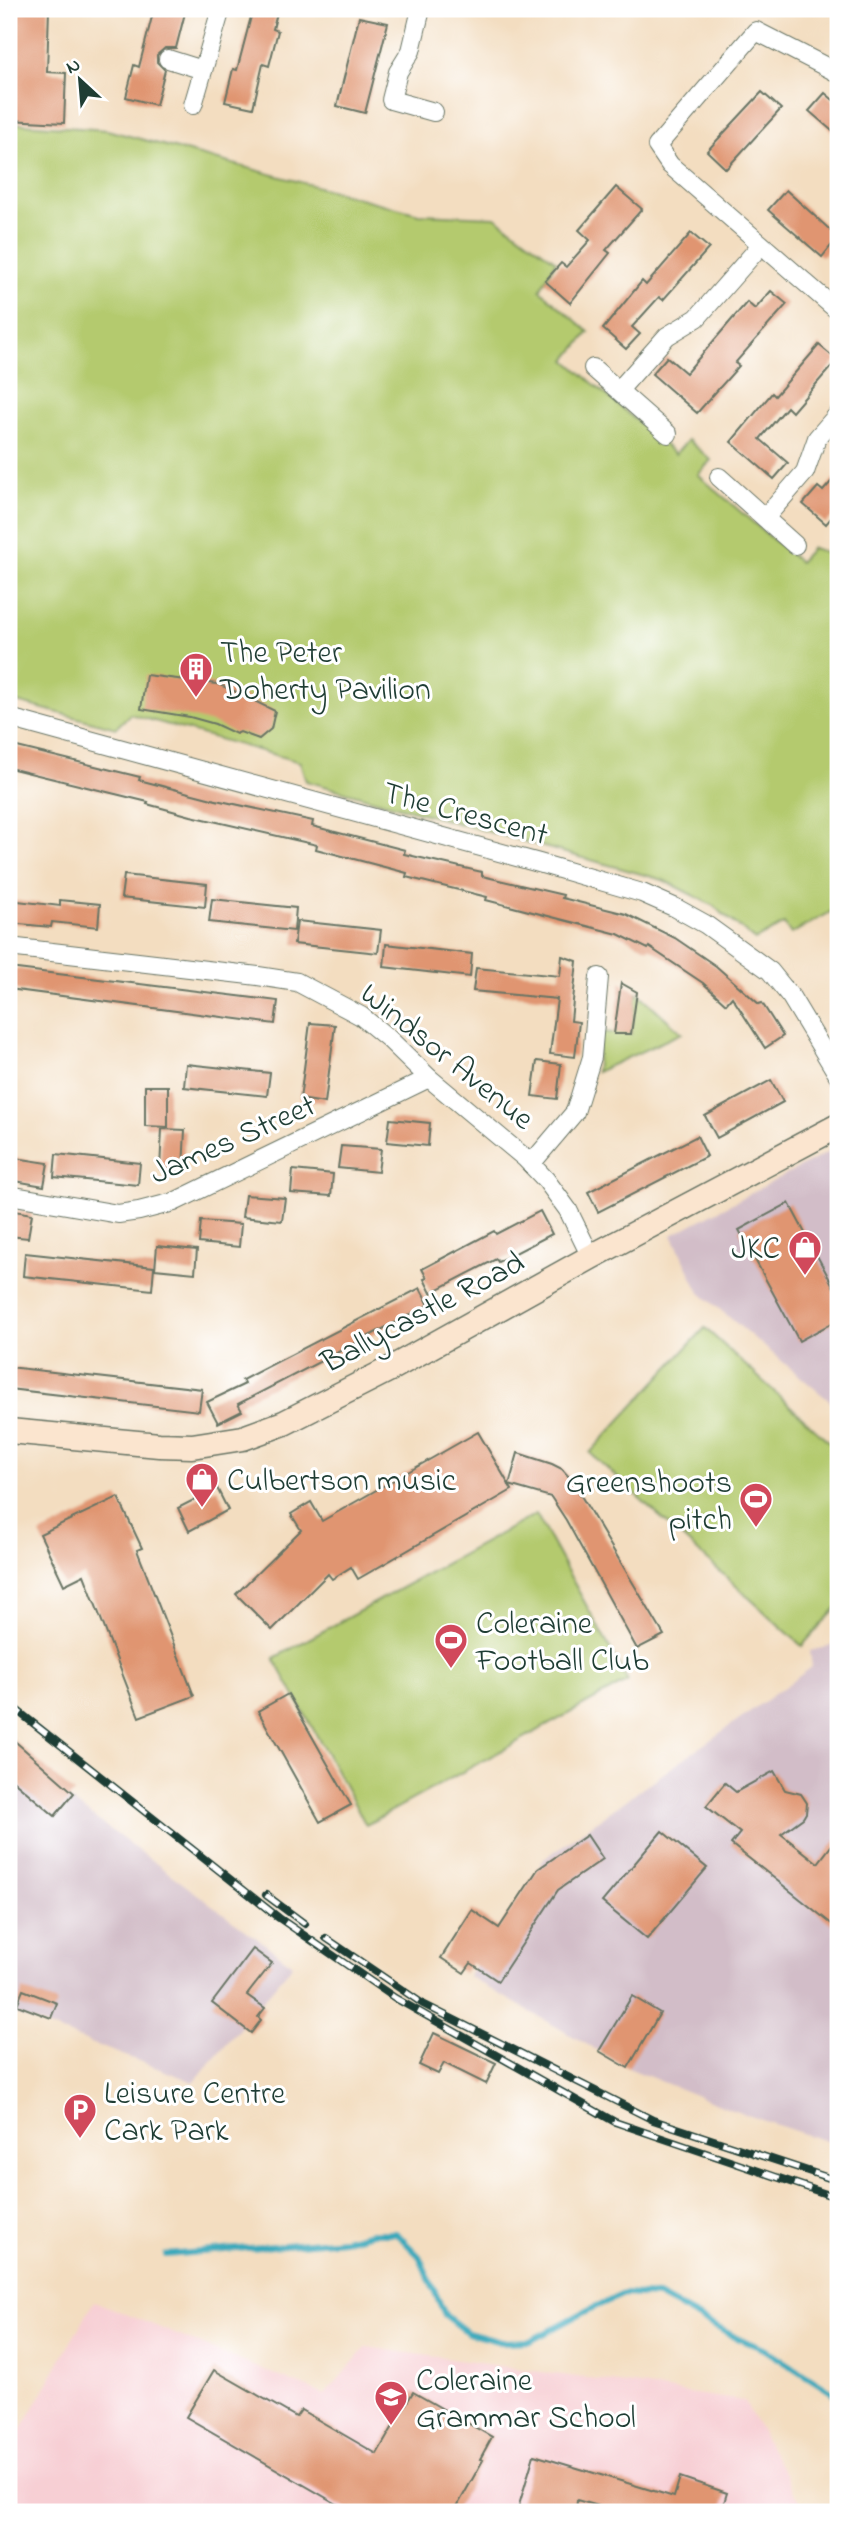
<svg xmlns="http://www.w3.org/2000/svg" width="847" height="2521" font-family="'Indie Flower',sans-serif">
  <rect width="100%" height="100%" fill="#fff"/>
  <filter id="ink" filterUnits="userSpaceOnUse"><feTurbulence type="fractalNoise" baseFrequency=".0143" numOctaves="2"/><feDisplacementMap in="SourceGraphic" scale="14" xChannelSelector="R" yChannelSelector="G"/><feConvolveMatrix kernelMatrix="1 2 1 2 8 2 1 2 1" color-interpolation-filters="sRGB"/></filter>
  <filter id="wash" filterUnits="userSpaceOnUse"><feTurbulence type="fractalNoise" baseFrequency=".00686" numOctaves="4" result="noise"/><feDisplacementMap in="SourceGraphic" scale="28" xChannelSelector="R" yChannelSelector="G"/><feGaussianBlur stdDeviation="1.57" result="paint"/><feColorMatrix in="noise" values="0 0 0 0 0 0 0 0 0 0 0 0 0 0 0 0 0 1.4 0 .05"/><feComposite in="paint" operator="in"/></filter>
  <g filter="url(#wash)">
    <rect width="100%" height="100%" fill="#f3ddc0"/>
    <polygon fill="#f7cfd4" points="94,2301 325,2395 366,2347 744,2401 806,2512 9,2512 9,2452"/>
    <g fill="#d2bdc8">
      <polygon points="838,1147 838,1408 700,1293 672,1235"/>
      <polygon points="838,1644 838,2145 732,2110 628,2068 468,1976 544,1859 812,1667 810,1651"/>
      <polygon points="9,1777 55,1815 69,1799 293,1965 194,2082 9,2012"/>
    </g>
    <g fill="#b4ca6e" stroke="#6a8451" stroke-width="2">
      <polygon points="9,123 107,130 419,214 495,217 556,261 540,290 589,332 566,360 675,454 688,440 711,460 698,475 799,562 812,548 825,552 838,563 838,908 791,934 784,924 755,940 712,905 663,880 306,781 300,762 130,714 116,728 9,700"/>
      <polygon points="637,992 682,1033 596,1072 600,1032 631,1034"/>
      <polygon points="705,1328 838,1450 838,1606 802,1646 590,1453"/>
      <polygon points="536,1514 628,1681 366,1825 274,1658"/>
    </g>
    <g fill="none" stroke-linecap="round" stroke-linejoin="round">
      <polyline stroke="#3ba9bb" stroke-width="6" points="166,2255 344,2240 372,2233 396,2233 419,2256 445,2315 468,2333 501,2342 530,2341 590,2309 624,2294 658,2296 735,2337 764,2349 833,2393 838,2399"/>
    </g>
    <g id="blocks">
      <g fill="#e09571">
        <polygon points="9,9 49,9 47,72 66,73 64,123 9,120"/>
        <polygon points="154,9 186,9 176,48 165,48 157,55 157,62 165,70 156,105 126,97 134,65 139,67"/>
        <polygon points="253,9 278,9 273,29 278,31 269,66 263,64 253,108 225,102 233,69 237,70"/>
        <polygon points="359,17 388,23 365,113 337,106"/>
        <polygon points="762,92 781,109 726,169 707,151"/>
        <polygon points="825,93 838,104 838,136 809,111"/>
        <polygon points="616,187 642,209 606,250 610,253 570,303 545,281 561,263 566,267 590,240 579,230"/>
        <polygon points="786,190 838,237 822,257 768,210"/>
        <polygon points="691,233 709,248 663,300 659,297 632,327 640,334 626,349 603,329 642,281 646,285"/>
        <polygon points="771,291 787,304 735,363 739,366 697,413 652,374 667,357 686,373 747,302 755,309"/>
        <polygon points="819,345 837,360 792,412 787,407 760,439 788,463 774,479 731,442 772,393 775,396"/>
        <polygon points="838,474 838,510 826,524 803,504 818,487 823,491"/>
        <polygon points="146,675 217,684 230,689 275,711 271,729 259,739 240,732 236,734 215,724 190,717 141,709"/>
        <polygon points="9,745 140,777 139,780 216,800 313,821 312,826 405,850 404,854 482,872 482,876 563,895 562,898 626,914 675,938 716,966 759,1004 762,1003 783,1036 765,1048 732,997 726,1004 703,983 649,947 648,949 618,934 486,900 487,897 406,877 407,873 316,849 317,845 191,816 147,804 148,802 9,768"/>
        <polygon points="124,875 207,884 205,907 121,898"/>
        <polygon points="212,899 296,908 294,931 209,922"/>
        <polygon points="9,900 60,906 60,900 100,904 98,927 52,922 51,927 9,923"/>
        <polygon points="297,921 381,930 378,953 294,944"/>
        <polygon points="386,944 472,954 470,977 384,967"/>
        <polygon points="562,956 577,961 571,1021 579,1022 575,1057 550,1054 557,999 473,991 476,968 560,976"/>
        <polygon points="9,968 278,1001 275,1024 9,989"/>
        <polygon points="621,983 637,992 631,1034 614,1034"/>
        <polygon points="310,1023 335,1025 325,1103 300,1099"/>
        <polygon points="537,1061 561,1064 557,1099 532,1096"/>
        <polygon points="186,1064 270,1073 267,1096 184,1087"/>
        <polygon points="771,1080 783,1102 717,1138 705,1116"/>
        <polygon points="145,1086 168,1086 168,1127 145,1126"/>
        <polygon points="390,1119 430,1123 428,1146 387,1142"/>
        <polygon points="162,1129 185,1130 183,1170 160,1169"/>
        <polygon points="697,1136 707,1156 598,1212 588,1192"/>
        <polygon points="341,1146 381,1149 378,1172 338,1168"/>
        <polygon points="56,1154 140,1163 138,1185 54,1177"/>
        <polygon points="9,1157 48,1163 44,1186 9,1180"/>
        <polygon points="293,1170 333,1174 331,1196 291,1193"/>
        <polygon points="245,1195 285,1198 282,1221 242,1217"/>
        <polygon points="789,1203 838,1295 838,1320 799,1341 739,1230"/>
        <polygon points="9,1210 32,1214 28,1238 9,1236"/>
        <polygon points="540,1211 552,1234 498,1262 496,1259 431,1293 424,1279 427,1278 422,1269 494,1231 496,1234"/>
        <polygon points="201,1221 241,1224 239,1247 199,1243"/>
        <polygon points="157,1246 197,1250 195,1273 155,1269"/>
        <polygon points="25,1253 154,1267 152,1290 23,1276"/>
        <polygon points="420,1288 429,1305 238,1404 242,1411 218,1423 207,1402 245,1384 242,1380"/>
        <polygon points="9,1367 202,1389 199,1411 9,1389"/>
        <polygon points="478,1432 512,1490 358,1579 351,1567 332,1579 328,1574 272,1630 236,1594 301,1530 291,1514 311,1502 322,1521"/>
        <polygon points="518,1453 552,1464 562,1469 571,1479 664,1635 637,1649 566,1520 551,1497 509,1485"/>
        <polygon points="217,1488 228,1510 189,1531 178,1508"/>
        <polygon points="118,1497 142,1548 137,1550 194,1696 139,1717 84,1575 64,1585 40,1534"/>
        <polygon points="288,1694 351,1805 320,1822 258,1711"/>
        <polygon points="9,1736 74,1793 55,1816 9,1777"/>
        <polygon points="774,1771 785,1790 801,1794 807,1803 806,1813 803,1818 781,1834 818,1863 838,1837 838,1929 731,1844 740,1833 706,1806 725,1783 736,1792"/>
        <polygon points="662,1831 707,1868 647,1939 602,1902"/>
        <polygon points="587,1835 603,1859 558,1890 498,1981 471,1963 464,1973 441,1958 472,1910 499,1928 538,1869"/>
        <polygon points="253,1949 272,1963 247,1995 265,2008 258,2017 261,2020 251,2033 212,2003"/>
        <polygon points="23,1990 57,2003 51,2018 17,2005"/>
        <polygon points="632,1996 660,2013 628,2068 599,2051"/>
        <polygon points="434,2033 496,2063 486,2084 444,2063 438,2074 419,2065"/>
        <polygon points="214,2370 296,2417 301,2410 377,2454 413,2392 492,2437 480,2459 483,2460 454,2512 351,2512 186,2417"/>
        <polygon points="534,2455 674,2497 680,2477 727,2493 721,2512 618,2512 577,2500 576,2512 517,2512"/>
      </g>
    </g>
  </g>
  <g filter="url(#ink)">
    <use href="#blocks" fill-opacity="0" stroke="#697565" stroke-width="2"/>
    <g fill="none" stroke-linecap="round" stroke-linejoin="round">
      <defs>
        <g id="minor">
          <polyline points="421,9 411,51 398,72 391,100 434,112"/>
          <polyline points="168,59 203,70"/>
          <polyline points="838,73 756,31 657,146 670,165 838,311"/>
          <polyline points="193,105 221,9"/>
          <polyline points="593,368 668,434"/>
          <polyline points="619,390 667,336 697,318 761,245"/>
          <polyline points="719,477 795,545"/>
          <polyline points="765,518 805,472 817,438 838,414"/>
          <polyline points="9,718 539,863 642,893 676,908 705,924 770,971 791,997 838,1075"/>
          <polyline points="9,947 258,976 297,982 361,1016 389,1039 429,1078 525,1158 546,1180 568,1210 591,1257"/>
          <polyline points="531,1164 575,1112 592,1057 599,977"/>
          <polyline points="9,1195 118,1214 139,1211 174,1202 429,1078"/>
        </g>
        <polyline id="secondary" points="9,1431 159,1445 192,1446 243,1438 284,1423 390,1369 591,1257 838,1126"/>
      </defs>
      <use href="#minor" stroke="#697565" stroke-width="20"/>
      <use href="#secondary" stroke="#697565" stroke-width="27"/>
      <use href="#minor" stroke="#fff" stroke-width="18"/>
      <use href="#secondary" stroke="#fbe5cf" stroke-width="24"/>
      <defs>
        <g id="rail">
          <polyline points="9,1704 279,1918 395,1998 615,2122 838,2198"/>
          <polyline points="266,1895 305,1924"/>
          <polyline points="326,1938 423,2004 653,2120 838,2181"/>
        </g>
      </defs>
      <use href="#rail" stroke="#1f3d34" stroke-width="8"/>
      <use href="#rail" stroke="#fff" stroke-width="5" stroke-dasharray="16" stroke-linecap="butt"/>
    </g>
  </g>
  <defs>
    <symbol id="building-pin" viewBox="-11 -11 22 30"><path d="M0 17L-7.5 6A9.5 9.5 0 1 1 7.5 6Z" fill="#d1495b" stroke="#fff"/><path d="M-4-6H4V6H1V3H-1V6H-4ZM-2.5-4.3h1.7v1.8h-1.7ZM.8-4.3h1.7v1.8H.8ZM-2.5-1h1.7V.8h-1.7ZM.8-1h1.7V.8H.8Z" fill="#fff"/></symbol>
    <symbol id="shop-pin" viewBox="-11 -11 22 30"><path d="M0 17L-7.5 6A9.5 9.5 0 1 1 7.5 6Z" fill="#d1495b" stroke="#fff"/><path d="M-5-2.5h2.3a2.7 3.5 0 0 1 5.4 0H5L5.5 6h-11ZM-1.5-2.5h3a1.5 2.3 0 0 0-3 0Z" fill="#fff"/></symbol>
    <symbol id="stadium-pin" viewBox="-11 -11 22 30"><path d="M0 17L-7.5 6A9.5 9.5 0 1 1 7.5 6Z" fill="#d1495b" stroke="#fff"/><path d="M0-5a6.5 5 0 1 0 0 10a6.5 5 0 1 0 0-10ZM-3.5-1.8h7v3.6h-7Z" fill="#fff"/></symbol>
    <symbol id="parking-pin" viewBox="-11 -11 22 30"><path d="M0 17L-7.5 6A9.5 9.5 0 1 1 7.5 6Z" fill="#d1495b" stroke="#fff"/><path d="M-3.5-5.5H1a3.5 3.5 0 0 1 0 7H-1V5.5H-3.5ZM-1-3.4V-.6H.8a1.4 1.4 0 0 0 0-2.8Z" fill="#fff"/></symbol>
    <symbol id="school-pin" viewBox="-11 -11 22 30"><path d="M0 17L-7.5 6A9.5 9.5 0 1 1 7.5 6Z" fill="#d1495b" stroke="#fff"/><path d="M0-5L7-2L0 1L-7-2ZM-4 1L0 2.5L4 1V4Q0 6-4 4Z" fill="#fff"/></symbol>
  </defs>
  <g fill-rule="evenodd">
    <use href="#building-pin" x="177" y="650" width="38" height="52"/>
    <use href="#shop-pin" x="786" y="1228" width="38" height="52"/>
    <use href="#shop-pin" x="183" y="1460" width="38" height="52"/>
    <use href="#stadium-pin" x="737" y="1480" width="38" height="52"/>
    <use href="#stadium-pin" x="432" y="1621" width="38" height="52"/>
    <use href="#parking-pin" x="61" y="2091" width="38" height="52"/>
    <use href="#school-pin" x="372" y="2378" width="38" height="52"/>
  </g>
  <g text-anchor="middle" stroke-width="6" stroke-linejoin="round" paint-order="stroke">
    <g font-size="32" fill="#1f3d34" stroke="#fff" text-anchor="start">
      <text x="220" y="662">The Peter<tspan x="220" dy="37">Doherty Pavilion</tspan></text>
      <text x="780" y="1258" text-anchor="end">JKC</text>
      <text x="227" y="1490">Culbertson music</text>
      <text x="732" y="1492" text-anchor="end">Greenshoots<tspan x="732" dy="37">pitch</tspan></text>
      <text x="476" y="1633">Coleraine<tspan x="476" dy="37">Football Club</tspan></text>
      <text x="104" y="2103">Leisure Centre<tspan x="104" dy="37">Cark Park</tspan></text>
      <text x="416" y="2390">Coleraine<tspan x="416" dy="37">Grammar School</tspan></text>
    </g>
    <g font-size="32" fill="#1f3d34" stroke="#fff">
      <text transform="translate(466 812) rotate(15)" y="11">The Crescent</text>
      <text transform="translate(448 1055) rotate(39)" y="11">Windsor Avenue</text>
      <text transform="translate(232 1138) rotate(-24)" y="11">James Street</text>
      <text transform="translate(422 1311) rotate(-28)" y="11">Ballycastle Road</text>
    </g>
  </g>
  <rect width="847" height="2521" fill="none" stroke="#fff" stroke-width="35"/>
  <g transform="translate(80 80) rotate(334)" stroke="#ffffff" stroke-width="5" paint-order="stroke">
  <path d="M0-5L12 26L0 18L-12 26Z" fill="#1f3d34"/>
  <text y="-10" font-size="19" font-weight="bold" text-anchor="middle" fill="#1f3d34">N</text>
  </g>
</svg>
